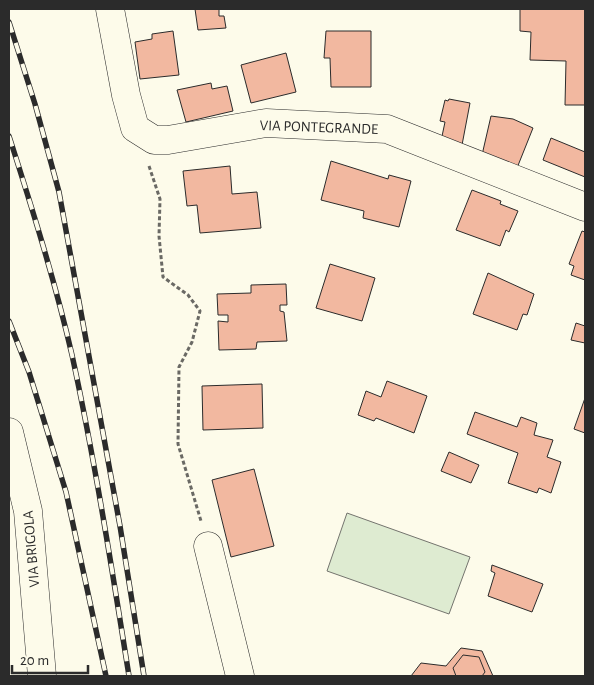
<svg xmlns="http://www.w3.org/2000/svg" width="594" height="685" font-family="'Alegreya Sans',sans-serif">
  <rect width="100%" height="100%" fill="#fdfbea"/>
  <polygon fill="#deebd1" stroke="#74746e" points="347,513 470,557 449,614 327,571"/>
  <g fill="#f2b8a0" stroke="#2b2b2b">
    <polygon points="195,9 219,9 219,16 224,16 226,28 198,30"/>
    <polygon points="520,9 585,9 585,105 565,105 566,61 530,60 531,32 520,31"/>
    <polygon points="173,31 179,75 140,79 135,42 152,39 152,34"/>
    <polygon points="326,31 371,31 371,87 331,87 330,58 324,58"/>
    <polygon points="286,53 296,92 251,103 241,65"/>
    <polygon points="211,83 212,89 227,86 233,111 186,122 177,90"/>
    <polygon points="449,99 470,103 462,145 441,141 445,122 440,121 445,100 448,101"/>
    <polygon points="491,116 513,119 533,128 517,168 482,155"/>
    <polygon points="551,138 585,152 585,177 543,160"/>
    <polygon points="331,161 388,179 389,175 411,181 399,227 363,218 364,211 321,200"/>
    <polygon points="230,166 232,194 257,192 261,228 200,233 197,205 187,206 183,171"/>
    <polygon points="472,190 501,201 500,204 518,211 509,232 506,230 500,246 456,230"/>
    <polygon points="582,231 585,232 585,280 571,275 574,266 569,264"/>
    <polygon points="330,264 375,278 362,321 316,308"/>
    <polygon points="488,273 534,294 527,315 523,314 517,330 473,314"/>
    <polygon points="286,284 287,305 280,305 280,311 284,312 287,341 257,342 256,349 219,350 218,321 228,322 228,315 218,315 217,294 251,293 251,285"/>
    <polygon points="576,323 585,326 585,343 571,340"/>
    <polygon points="387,381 427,396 414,433 376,418 374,421 358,415 366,391 381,397"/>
    <polygon points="262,384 263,428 203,430 202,386"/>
    <polygon points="585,398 585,433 574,429"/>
    <polygon points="475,412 517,427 521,417 537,423 534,435 553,440 547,457 561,462 551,493 539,488 537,493 508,483 518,453 467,434"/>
    <polygon points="449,452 479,465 471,483 441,471"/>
    <polygon points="254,469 274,546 231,557 212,480"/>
    <polygon points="492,565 543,584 532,612 488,596 495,573 491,571"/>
    <polygon points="461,648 482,651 493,676 411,676 421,663 446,666"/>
    <polygon points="463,655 479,657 485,672 482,676 456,676 453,668"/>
  </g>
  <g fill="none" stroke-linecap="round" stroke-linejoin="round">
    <defs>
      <g id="minor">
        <polyline points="110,9 126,95 135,128 154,140 168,140 266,123 387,129 585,207"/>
        <polyline points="9,432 28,511 42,676"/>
        <polyline points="208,546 240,676"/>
      </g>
    </defs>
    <use href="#minor" stroke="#2b2b2b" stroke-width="29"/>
    <polyline stroke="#6a6964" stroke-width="3" stroke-dasharray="4 2.5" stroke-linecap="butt" points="149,166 160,199 159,236 163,277 188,295 200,311 192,342 179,367 178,444 201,521"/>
    <use href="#minor" stroke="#fdfbea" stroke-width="28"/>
    <defs>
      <g id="rail">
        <polyline points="9,22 35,104 59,192 120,526 144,676"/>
        <path d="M 9,136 C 32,208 55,281 72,355 C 95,461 112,569 129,676"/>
        <polyline points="9,321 29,372 66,492 106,676"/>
      </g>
    </defs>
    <use href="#rail" stroke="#2b2b2b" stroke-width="5.5"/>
    <use href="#rail" stroke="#fdfbea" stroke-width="4" stroke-dasharray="11" stroke-linecap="butt"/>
  </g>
  <g text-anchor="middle" stroke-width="4" stroke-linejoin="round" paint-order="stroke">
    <g font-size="15" fill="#2b2b2b" stroke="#fdfbea">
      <text transform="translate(319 127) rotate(2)" y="5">VIA PONTEGRANDE</text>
      <text transform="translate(31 549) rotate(-95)" y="5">VIA BRIGOLA</text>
    </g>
  </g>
  <rect width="594" height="685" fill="none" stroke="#2b2b2b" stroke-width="20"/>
  <path d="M12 665v8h76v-8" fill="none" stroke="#2b2b2b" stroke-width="2.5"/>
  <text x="20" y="665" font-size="15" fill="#2b2b2b" stroke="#fdfbea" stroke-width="4" paint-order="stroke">20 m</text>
</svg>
